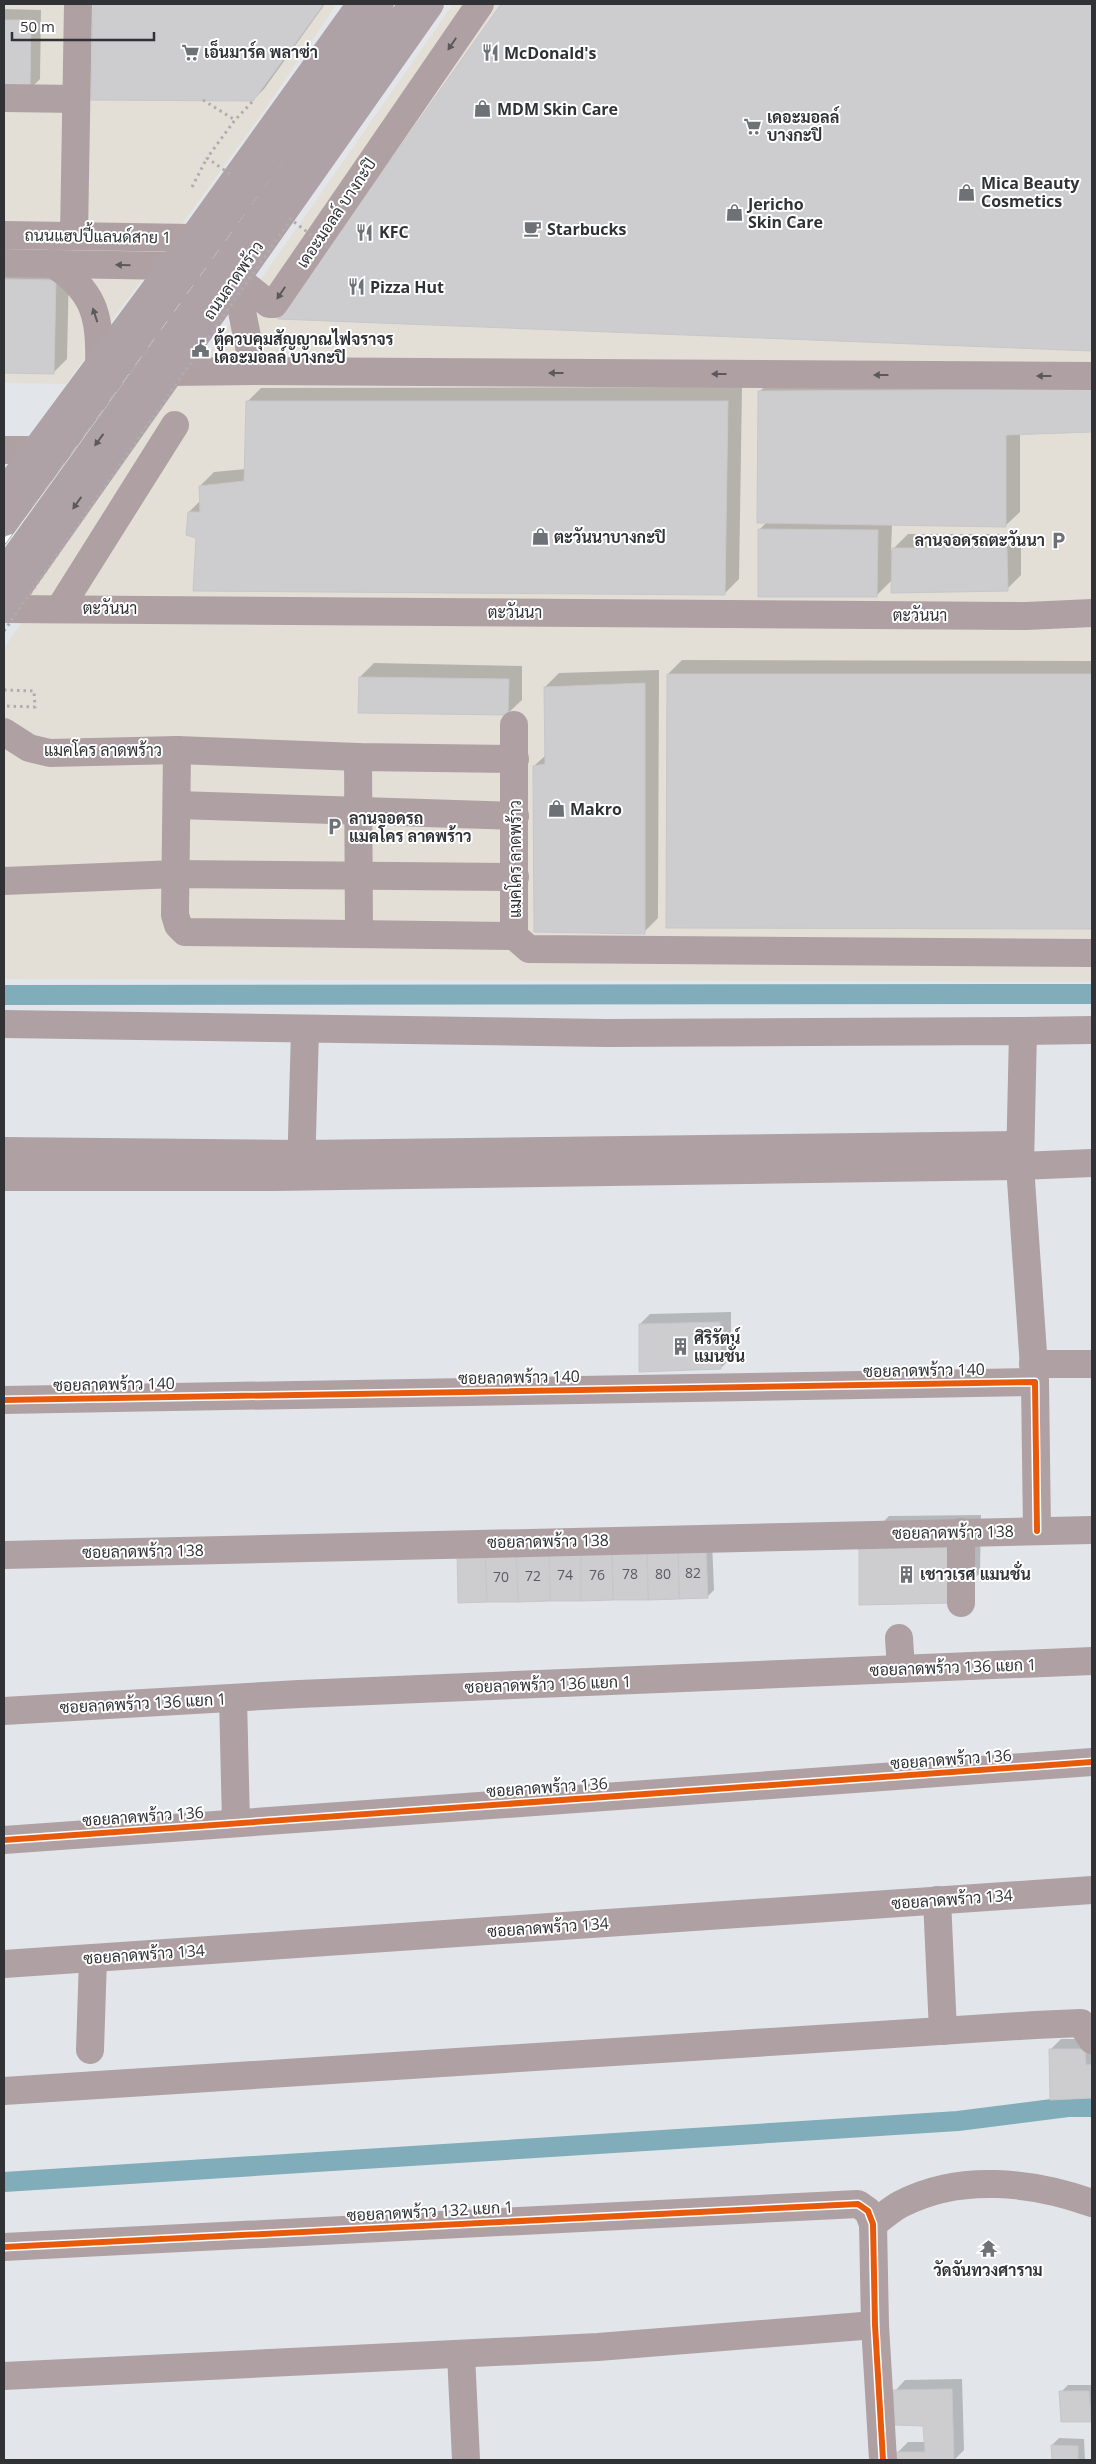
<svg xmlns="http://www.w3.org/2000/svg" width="1096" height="2464" font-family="'Open Sans',Sarabun,sans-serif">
  <rect width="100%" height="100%" fill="#e2e6ea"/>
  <g fill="#e3dfd6">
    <polygon points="4,4 337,4 261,115 66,384 4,383"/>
    <polygon points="453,4 1092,4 1092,982 4,979 4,648 31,609 4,609 169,372 196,372"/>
  </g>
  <g fill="#0003">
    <polygon points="94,4 325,4 264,89 253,100 92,99"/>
    <polygon points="503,4 1092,4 1092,350 280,318"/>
    <polygon points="4,9 41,10 40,79 30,89 4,89"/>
    <polygon points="4,265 69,266 67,359 53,373 4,371"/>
    <polygon points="1092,376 1092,431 1020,433 1020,512 1005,526 892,524 891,551 908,534 1021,534 1021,575 1007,589 893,579 877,595 760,529 767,522 759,392 774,378"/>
    <polygon points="742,387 739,579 725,593 197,537 189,512 201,500 200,486 214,472 246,469 247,402 261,388"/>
    <polygon points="682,660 1092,661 1092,927 667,927 668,674"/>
    <polygon points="374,663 522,666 522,700 507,714 360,677"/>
    <polygon points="659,670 658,918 644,932 534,766 546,755 545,687 559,673"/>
    <polygon points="731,1312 731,1358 721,1368 640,1324 650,1314"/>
    <polygon points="981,1515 980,1573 952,1602 861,1545 889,1516"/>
    <polygon points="712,1541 714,1590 707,1597 459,1602"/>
    <polygon points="1061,2039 1092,2039 1092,2096 1051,2099 1050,2050"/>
    <polygon points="962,2379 964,2450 954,2460 897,2460 897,2453 908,2442 926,2442 924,2425 895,2391 905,2380"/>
    <polygon points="1068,2385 1092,2385 1090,2421 1061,2392"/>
    <polygon points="1059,2438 1084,2439 1085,2460 1053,2460 1052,2445"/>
  </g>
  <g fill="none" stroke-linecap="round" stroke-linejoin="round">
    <g stroke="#81adbb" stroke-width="20">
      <polyline points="4,995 1092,994"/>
      <polyline points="4,2182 958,2121 1068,2107 1092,2107"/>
    </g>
  </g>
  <g fill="#cdcdd0" stroke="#c7c7ca">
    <polygon points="93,4 324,4 253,101 91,100"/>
    <polygon points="501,4 1092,4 1092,351 278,319"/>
    <polygon points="4,20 31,20 30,90 4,90"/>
    <polygon points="4,279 56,280 54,374 4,373"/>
    <polygon points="1092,389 1092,432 1006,435 1006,527 757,523 758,391"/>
    <polygon points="246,401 728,401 725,595 193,591 196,538 186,535 188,512 200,512 199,486 244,481"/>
    <polygon points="758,529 878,530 877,597 758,597"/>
    <polygon points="892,548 1007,548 1008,591 891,593"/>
    <polygon points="667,674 1092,674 1092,929 666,928"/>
    <polygon points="359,677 509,679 508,715 358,713"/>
    <polygon points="645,683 645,934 534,932 533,766 545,764 544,687"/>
    <polygon points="720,1322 721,1369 639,1372 639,1324"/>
    <polygon points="953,1543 952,1603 859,1605 859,1544"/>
    <polygon points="706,1547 708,1598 679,1599 678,1548"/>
    <polygon points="647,1548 678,1548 679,1599 648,1600"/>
    <polygon points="647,1548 648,1600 613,1600 612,1549"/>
    <polygon points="612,1549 613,1600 581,1601 581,1550"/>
    <polygon points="549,1550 581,1550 581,1601 550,1601"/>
    <polygon points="549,1550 550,1601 518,1602 516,1551"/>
    <polygon points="485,1551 487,1602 458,1603 457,1552"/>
    <polygon points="485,1551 516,1551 518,1602 487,1602"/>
    <polygon points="1049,2049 1085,2049 1086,2065 1092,2064 1092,2098 1050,2100"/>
    <polygon points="952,2389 954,2460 896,2460 896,2452 925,2452 923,2426 895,2425 893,2390"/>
    <polygon points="1059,2391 1089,2391 1091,2422 1061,2422"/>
    <polygon points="1051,2445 1078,2446 1078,2460 1052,2460"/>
  </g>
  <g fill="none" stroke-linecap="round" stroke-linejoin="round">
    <g stroke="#b2abae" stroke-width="3" stroke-dasharray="2.5 4" stroke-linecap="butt">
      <polyline points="203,100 235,120"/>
      <polyline points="192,187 207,158"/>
      <polyline points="4,690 34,691 35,707 4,706"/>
    </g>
    <g stroke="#afa1a3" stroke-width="28">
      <polyline points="4,98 76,99"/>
      <polyline points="4,235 193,238"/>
      <polyline points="74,235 78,4"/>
      <polyline points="4,263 172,266"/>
      <path d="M 52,263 C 93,290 101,315 99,363"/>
      <polyline points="235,277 254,371 1092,376"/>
      <polyline points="235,277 269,304 274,304 480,4"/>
      <polyline points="169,372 254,371"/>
      <polyline points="4,450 35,450"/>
      <polyline points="60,608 175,425"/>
      <polyline points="4,609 1026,616 1092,613"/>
      <polyline points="514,725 514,936"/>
      <polyline points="4,732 29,748 50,753 177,750 358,757 515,759"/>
      <polyline points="177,750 175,915 178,925 185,932 514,936"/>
      <polyline points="358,757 359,933"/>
      <polyline points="177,805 515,816"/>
      <polyline points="4,881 176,874 515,877"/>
      <polyline points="514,936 529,949 1092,953"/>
      <polyline points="4,1024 606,1033 1023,1031 1020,1166 1035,1382 1037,1531"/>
      <polyline points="1023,1031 1092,1030"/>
      <polyline points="4,1151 301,1154 1020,1145"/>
      <polyline points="301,1172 305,1030"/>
      <polyline points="4,1177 274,1177 1020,1166 1092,1163"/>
      <polyline points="1033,1364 1092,1364"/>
      <polyline points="4,1400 1035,1382"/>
      <polyline points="961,1532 961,1603"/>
      <polyline points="4,1555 1092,1530"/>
      <polyline points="899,1638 901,1669"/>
      <polyline points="233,1698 236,1823"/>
      <polyline points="4,1711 299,1694 1092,1661"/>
      <polyline points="4,1840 1092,1762"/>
      <polyline points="937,1900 943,2031"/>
      <polyline points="4,1964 1092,1890"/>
      <polyline points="90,2050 93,1958"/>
      <polyline points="4,2091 1035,2025 1081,2023 1092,2040"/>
      <path d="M 873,2224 C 882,2218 891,2209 901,2204 C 960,2173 1033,2182 1092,2203"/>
      <polyline points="4,2247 858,2204 868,2211 873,2224 875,2325 883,2460"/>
      <polyline points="461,2354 466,2460"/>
      <polyline points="4,2376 598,2347 875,2325"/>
    </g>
    <g stroke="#afa2a6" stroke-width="28">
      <polyline points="4,493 193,238 361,4"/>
      <polyline points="4,608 430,4"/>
    </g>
    <defs>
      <polyline id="rail" points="4,542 396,4"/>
    </defs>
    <use href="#rail" stroke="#a6a3a5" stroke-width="5.5"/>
    <use href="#rail" stroke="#fff" stroke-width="4" stroke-dasharray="11" stroke-linecap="butt"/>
    <g stroke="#b2abae" stroke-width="3" stroke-dasharray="2.5 4" stroke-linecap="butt">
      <polyline points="230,174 207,158 235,120 253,101"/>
      <polyline points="289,218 328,248"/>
      <polyline points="4,631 291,219"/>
    </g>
    <g stroke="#afa2a6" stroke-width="28">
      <polyline points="4,522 380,4"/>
      <polyline points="4,573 413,4"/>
    </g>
    <defs>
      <g id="cycleway">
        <polyline points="4,1400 1035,1382 1037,1531"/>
        <polyline points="4,1840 1092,1762"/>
        <polyline points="4,2247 858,2204 868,2211 873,2224 875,2325 883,2460"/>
      </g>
    </defs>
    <use href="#cycleway" stroke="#fff" stroke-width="9"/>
    <use href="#cycleway" stroke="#e8590c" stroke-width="6"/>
  </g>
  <defs><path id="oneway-solid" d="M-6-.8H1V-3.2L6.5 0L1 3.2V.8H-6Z" transform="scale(1.25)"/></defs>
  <g fill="#5c595c">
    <use href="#oneway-solid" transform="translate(452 44) rotate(124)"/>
    <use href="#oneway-solid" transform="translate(123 265) rotate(-179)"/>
    <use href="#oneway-solid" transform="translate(281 293) rotate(124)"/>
    <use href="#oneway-solid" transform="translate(95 315) rotate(-108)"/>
    <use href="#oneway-solid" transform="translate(556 373) rotate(-180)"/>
    <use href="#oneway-solid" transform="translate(719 374) rotate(-180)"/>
    <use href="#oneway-solid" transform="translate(881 375) rotate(-180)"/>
    <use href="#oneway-solid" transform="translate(1044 376) rotate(-180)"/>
  </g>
  <g fill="#5c595d">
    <use href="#oneway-solid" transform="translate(99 440) rotate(126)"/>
    <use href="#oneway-solid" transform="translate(77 503) rotate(125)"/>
  </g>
  <defs>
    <symbol id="supermarket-bare" viewBox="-9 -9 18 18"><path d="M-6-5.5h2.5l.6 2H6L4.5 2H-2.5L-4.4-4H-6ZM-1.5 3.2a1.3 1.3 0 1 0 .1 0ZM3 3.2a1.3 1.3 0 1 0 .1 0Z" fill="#6e7175" stroke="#fff" stroke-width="2.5" paint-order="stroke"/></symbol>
    <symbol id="restaurant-bare" viewBox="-9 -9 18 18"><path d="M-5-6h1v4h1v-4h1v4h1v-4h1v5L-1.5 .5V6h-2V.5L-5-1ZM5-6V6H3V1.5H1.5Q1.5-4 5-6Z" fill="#6e7175" stroke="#fff" stroke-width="2.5" paint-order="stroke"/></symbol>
    <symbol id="shop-bare" viewBox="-9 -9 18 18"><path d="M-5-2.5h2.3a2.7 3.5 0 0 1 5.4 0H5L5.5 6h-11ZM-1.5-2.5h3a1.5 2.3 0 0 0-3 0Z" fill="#6e7175" stroke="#fff" stroke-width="2.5" paint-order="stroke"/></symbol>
    <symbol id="cafe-bare" viewBox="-9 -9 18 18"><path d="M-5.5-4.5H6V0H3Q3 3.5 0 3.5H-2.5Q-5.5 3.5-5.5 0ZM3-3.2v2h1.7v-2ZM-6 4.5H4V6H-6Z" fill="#6e7175" stroke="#fff" stroke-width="2.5" paint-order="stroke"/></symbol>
    <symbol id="civic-bare" viewBox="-9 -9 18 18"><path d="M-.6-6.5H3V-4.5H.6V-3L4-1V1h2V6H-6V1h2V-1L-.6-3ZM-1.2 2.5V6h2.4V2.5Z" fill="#6e7175" stroke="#fff" stroke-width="2.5" paint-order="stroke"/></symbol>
    <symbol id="parking-bare" viewBox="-9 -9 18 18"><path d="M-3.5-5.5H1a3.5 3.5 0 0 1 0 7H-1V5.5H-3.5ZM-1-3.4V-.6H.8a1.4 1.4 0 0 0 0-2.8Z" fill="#6e7175" stroke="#fff" stroke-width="2.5" paint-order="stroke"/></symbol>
    <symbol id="building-bare" viewBox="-9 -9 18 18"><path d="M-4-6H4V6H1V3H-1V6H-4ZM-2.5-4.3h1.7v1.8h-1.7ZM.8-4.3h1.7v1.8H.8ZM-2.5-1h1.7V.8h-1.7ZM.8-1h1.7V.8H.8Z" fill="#6e7175" stroke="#fff" stroke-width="2.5" paint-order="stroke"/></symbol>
    <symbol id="temple-bare" viewBox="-9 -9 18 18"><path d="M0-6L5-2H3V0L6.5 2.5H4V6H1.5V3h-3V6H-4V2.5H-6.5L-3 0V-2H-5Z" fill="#6e7175" stroke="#fff" stroke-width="2.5" paint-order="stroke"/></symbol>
  </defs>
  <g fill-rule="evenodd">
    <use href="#supermarket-bare" x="178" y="40" width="25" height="25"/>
    <use href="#restaurant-bare" x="478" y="40" width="25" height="25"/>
    <use href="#shop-bare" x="470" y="96" width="25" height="25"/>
    <use href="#supermarket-bare" x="740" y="114" width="25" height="25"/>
    <use href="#shop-bare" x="954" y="180" width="25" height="25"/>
    <use href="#shop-bare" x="722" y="200" width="25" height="25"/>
    <use href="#cafe-bare" x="520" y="216" width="25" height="25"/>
    <use href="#restaurant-bare" x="352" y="220" width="25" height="25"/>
    <use href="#restaurant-bare" x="344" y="274" width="25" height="25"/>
    <use href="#civic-bare" x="188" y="336" width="25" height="25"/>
    <use href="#shop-bare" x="528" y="524" width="25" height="25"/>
    <use href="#parking-bare" x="1046" y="528" width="25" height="25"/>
    <use href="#shop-bare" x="544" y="796" width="25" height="25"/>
    <use href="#parking-bare" x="322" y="814" width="25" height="25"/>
    <use href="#building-bare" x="668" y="1334" width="25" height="25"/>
    <use href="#building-bare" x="894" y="1562" width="25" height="25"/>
    <use href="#temple-bare" x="976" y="2236" width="25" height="25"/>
  </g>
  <g text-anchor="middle" stroke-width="4" stroke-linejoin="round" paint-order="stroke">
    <g font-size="14" fill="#5a5b5f">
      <text x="693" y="1578">82</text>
      <text x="630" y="1579">78</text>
      <text x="663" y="1579">80</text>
      <text x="565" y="1580">74</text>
      <text x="597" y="1580">76</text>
      <text x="533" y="1581">72</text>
      <text x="501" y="1582">70</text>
    </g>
    <g font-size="16" font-weight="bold" fill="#303236" stroke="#fff" text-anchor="start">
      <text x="204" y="58">เอ็นมาร์ค พลาซ่า</text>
      <text x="504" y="59">McDonald's</text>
      <text x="497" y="115">MDM Skin Care</text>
      <text x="767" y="123">เดอะมอลล์<tspan x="767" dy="18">บางกะปิ</tspan></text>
      <text x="981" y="189">Mica Beauty<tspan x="981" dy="18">Cosmetics</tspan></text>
      <text x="748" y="210">Jericho<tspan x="748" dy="18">Skin Care</tspan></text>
      <text x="547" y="235">Starbucks</text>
      <text x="379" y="238">KFC</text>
      <text x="370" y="293">Pizza Hut</text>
      <text x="214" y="345">ตู้ควบคุมสัญญาณไฟจราจร<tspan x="214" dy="18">เดอะมอลล์ บางกะปิ</tspan></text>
      <text x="554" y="543">ตะวันนาบางกะปิ</text>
      <text x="1045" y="546" text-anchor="end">ลานจอดรถตะวันนา</text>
      <text x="570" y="815">Makro</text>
      <text x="349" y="824">ลานจอดรถ<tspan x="349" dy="18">แมคโคร ลาดพร้าว</tspan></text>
      <text x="694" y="1344">ศิริรัตน์<tspan x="694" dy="18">แมนชั่น</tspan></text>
      <text x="920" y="1580">เชาวเรศ แมนชั่น</text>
      <text x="988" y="2276" text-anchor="middle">วัดจันทวงศาราม</text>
    </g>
    <g font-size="16" fill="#303236" stroke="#fff">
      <text transform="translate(336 213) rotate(-56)" y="6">เดอะมอลล์ บางกะปิ</text>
      <text transform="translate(98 236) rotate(1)" y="6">ถนนแฮปปี้แลนด์สาย 1</text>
      <text transform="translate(233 280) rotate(-55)" y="6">ถนนลาดพร้าว</text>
      <text x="110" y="614">ตะวันนา</text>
      <text x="515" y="618">ตะวันนา</text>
      <text x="920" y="621">ตะวันนา</text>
      <text x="103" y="756">แมคโคร ลาดพร้าว</text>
      <text transform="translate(515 859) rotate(-90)" y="6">แมคโคร ลาดพร้าว</text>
      <text transform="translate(924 1370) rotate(-1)" y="6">ซอยลาดพร้าว 140</text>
      <text transform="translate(519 1377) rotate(-1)" y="6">ซอยลาดพร้าว 140</text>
      <text transform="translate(114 1384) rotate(-1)" y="6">ซอยลาดพร้าว 140</text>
      <text transform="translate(953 1532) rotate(-1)" y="6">ซอยลาดพร้าว 138</text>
      <text transform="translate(548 1541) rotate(-1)" y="6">ซอยลาดพร้าว 138</text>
      <text transform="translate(143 1551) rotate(-1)" y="6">ซอยลาดพร้าว 138</text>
      <text transform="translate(953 1667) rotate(-2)" y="6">ซอยลาดพร้าว 136 แยก 1</text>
      <text transform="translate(548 1684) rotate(-2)" y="6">ซอยลาดพร้าว 136 แยก 1</text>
      <text transform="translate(143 1703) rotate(-3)" y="6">ซอยลาดพร้าว 136 แยก 1</text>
      <text transform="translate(951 1759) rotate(-4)" y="6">ซอยลาดพร้าว 136</text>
      <text transform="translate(547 1787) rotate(-4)" y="6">ซอยลาดพร้าว 136</text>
      <text transform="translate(143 1816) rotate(-4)" y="6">ซอยลาดพร้าว 136</text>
      <text transform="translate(952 1899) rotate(-4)" y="6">ซอยลาดพร้าว 134</text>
      <text transform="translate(548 1927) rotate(-4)" y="6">ซอยลาดพร้าว 134</text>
      <text transform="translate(144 1954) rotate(-4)" y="6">ซอยลาดพร้าว 134</text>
      <text transform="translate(430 2211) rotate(-3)" y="6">ซอยลาดพร้าว 132 แยก 1</text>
    </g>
  </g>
  <rect width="1096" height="2464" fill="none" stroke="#303236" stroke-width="10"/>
  <path d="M12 32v8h142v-8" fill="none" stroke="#303236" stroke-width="2.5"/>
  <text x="20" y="32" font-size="15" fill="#303236" stroke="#ffffff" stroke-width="4" paint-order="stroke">50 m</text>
</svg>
